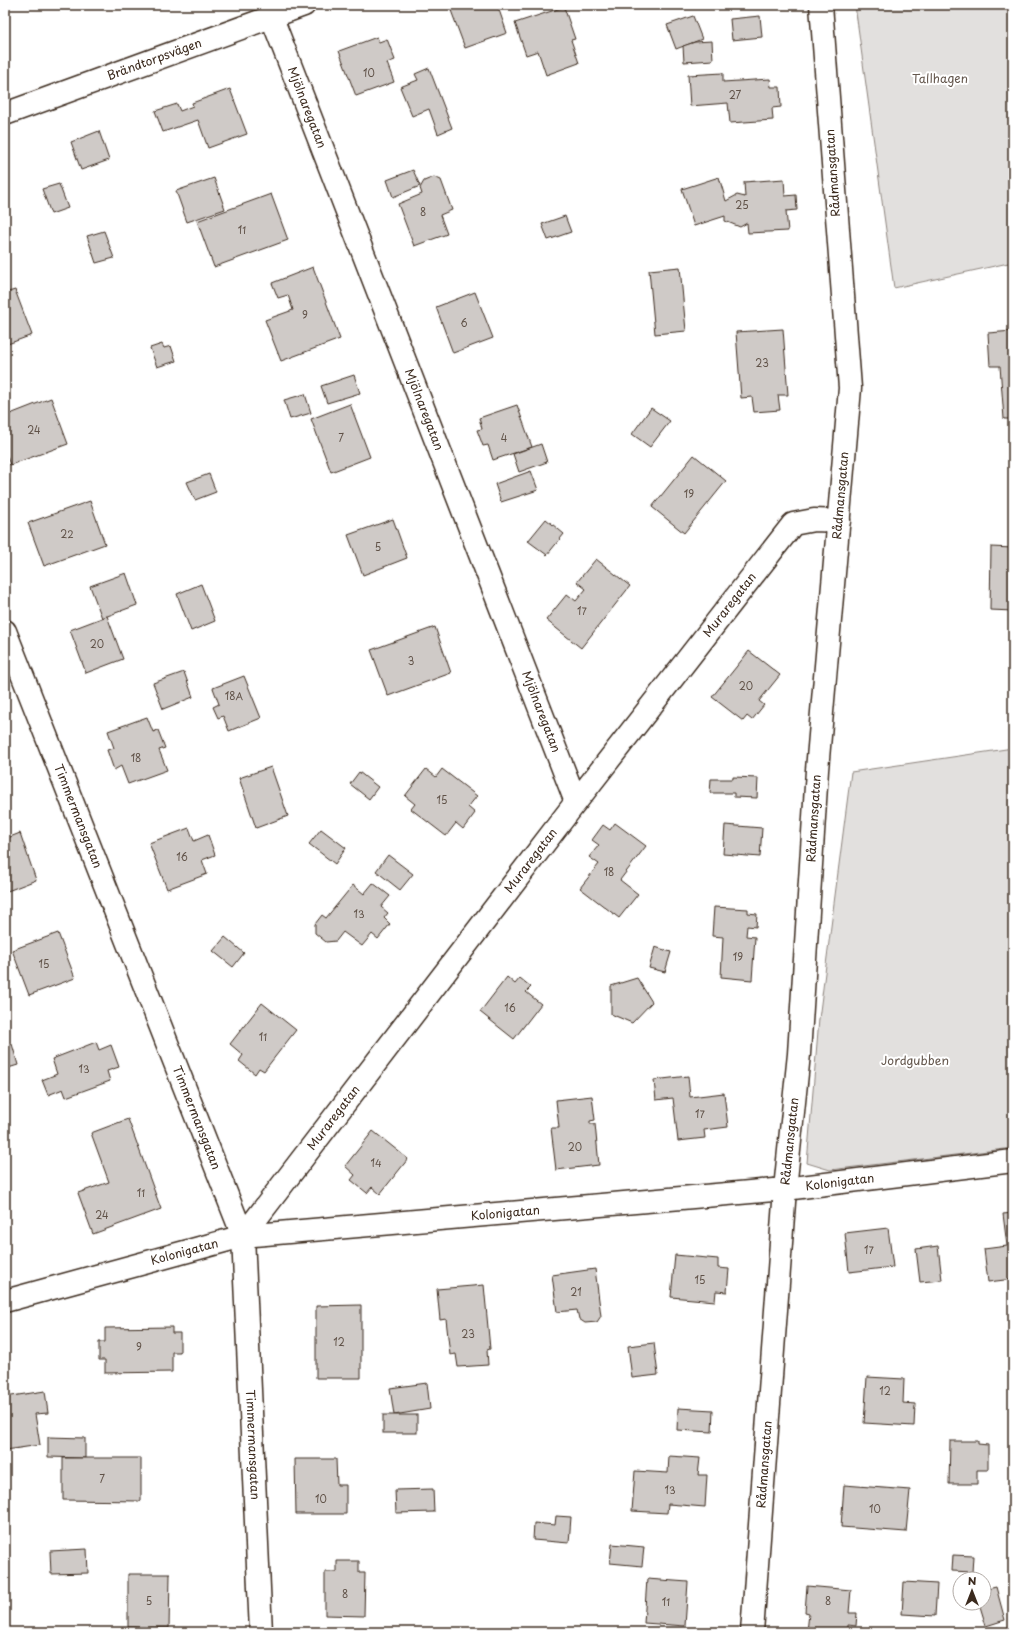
<svg xmlns="http://www.w3.org/2000/svg" width="1018" height="1637" font-family="'Playpen Sans',sans-serif">
  <rect width="100%" height="100%" fill="#fff"/>
  <filter id="ink" filterUnits="userSpaceOnUse"><feTurbulence type="fractalNoise" baseFrequency=".025" numOctaves="2"/><feDisplacementMap in="SourceGraphic" scale="8" xChannelSelector="R" yChannelSelector="G"/><feConvolveMatrix kernelMatrix="1 2 1 2 8 2 1 2 1" color-interpolation-filters="sRGB"/></filter>
  <g filter="url(#ink)">
    <g fill="#e2e0de" stroke="#8e857e">
      <polygon points="855,5 1013,5 1013,262 894,288"/>
      <polygon points="1013,748 1013,1148 830,1170 807,1163 819,1019 851,772"/>
    </g>
    <g fill="#cfcac7" stroke="#3b2a1e">
      <polygon points="449,5 502,5 498,7 507,33 465,48"/>
      <polygon points="564,7 575,39 571,40 579,63 546,75 538,51 526,55 515,23"/>
      <polygon points="693,16 702,39 676,49 667,25"/>
      <polygon points="760,16 762,37 732,40 730,19"/>
      <polygon points="377,37 379,42 387,39 395,60 387,63 394,82 356,96 339,51"/>
      <polygon points="712,41 713,60 684,62 683,46 695,42"/>
      <polygon points="429,68 452,128 438,134 429,109 412,116 400,87 418,80 415,74"/>
      <polygon points="723,73 723,82 770,79 771,87 780,87 781,107 772,108 773,120 730,123 728,103 690,106 688,75"/>
      <polygon points="230,89 247,134 208,148 198,120 163,132 155,111 177,104 180,111 193,106 192,103"/>
      <polygon points="99,131 109,160 81,170 71,142"/>
      <polygon points="413,170 420,186 393,197 387,180"/>
      <polygon points="434,177 441,180 452,210 440,215 447,234 414,246 398,204 422,194 420,188 424,181"/>
      <polygon points="719,177 726,201 737,195 745,197 744,182 784,179 785,196 796,195 797,210 786,211 788,231 748,233 747,223 740,227 725,221 725,216 694,226 682,189"/>
      <polygon points="214,178 225,209 187,222 176,191"/>
      <polygon points="59,184 68,208 51,214 42,189"/>
      <polygon points="271,194 288,240 214,267 197,221"/>
      <polygon points="565,216 571,232 548,240 542,224"/>
      <polygon points="104,231 114,258 96,263 87,236"/>
      <polygon points="313,267 340,339 281,361 265,320 293,310 288,295 278,298 272,283"/>
      <polygon points="680,267 686,331 655,334 649,270"/>
      <polygon points="15,290 32,335 5,345 5,293"/>
      <polygon points="475,292 493,338 453,353 436,307"/>
      <polygon points="783,329 788,395 778,395 780,410 754,412 752,397 741,398 736,332"/>
      <polygon points="1013,331 1013,419 1004,419 1000,366 990,366 988,333"/>
      <polygon points="162,344 164,348 171,346 176,361 157,367 150,348"/>
      <polygon points="354,375 360,393 327,403 321,386"/>
      <polygon points="305,394 311,413 290,419 284,400"/>
      <polygon points="51,398 68,444 10,465 5,451 5,416"/>
      <polygon points="350,404 370,457 331,472 311,419"/>
      <polygon points="517,405 532,447 493,460 488,445 483,446 477,430 482,429 479,418"/>
      <polygon points="651,408 670,421 650,447 632,434"/>
      <polygon points="541,444 547,462 519,472 513,454"/>
      <polygon points="694,455 726,481 684,533 652,507"/>
      <polygon points="531,471 538,490 501,502 495,484"/>
      <polygon points="209,474 216,492 195,500 187,482"/>
      <polygon points="90,501 105,544 44,566 28,523"/>
      <polygon points="393,519 407,558 363,575 348,535"/>
      <polygon points="546,519 564,534 547,555 528,541"/>
      <polygon points="991,547 1013,548 1013,611 990,610"/>
      <polygon points="596,559 630,586 581,648 546,620 567,594 576,601 586,589 577,582"/>
      <polygon points="126,573 137,605 102,618 90,586"/>
      <polygon points="201,584 215,621 191,631 177,594"/>
      <polygon points="107,616 123,659 86,673 70,630"/>
      <polygon points="435,627 451,673 388,696 371,650"/>
      <polygon points="749,651 780,675 759,701 764,705 752,720 747,716 743,721 712,697"/>
      <polygon points="184,672 193,697 163,709 153,683"/>
      <polygon points="244,676 261,718 229,731 223,716 218,718 213,707 219,704 213,688"/>
      <polygon points="147,717 153,732 158,730 165,748 159,750 167,770 128,784 121,766 114,770 107,750 114,748 108,731"/>
      <polygon points="271,767 288,816 256,828 239,778"/>
      <polygon points="426,769 436,777 442,769 477,796 468,807 475,813 463,829 456,823 446,836 411,809 415,804 405,796"/>
      <polygon points="359,772 378,787 369,799 350,784"/>
      <polygon points="733,777 758,778 757,798 734,797 734,793 710,793 711,779 733,779"/>
      <polygon points="615,823 646,846 620,880 638,894 619,918 580,888 599,864 589,857 599,845 592,840 603,825 610,830"/>
      <polygon points="725,825 762,828 760,857 723,854"/>
      <polygon points="189,828 194,841 208,835 215,855 202,860 207,874 167,889 149,843"/>
      <polygon points="321,829 346,848 335,864 309,844"/>
      <polygon points="20,833 36,880 5,892 5,839"/>
      <polygon points="388,855 413,874 400,890 376,871"/>
      <polygon points="373,883 390,896 381,907 388,913 384,918 390,924 378,939 372,934 362,946 343,932 336,941 326,942 315,933 315,924 322,915 326,918 353,885 364,894"/>
      <polygon points="714,907 748,909 748,913 757,914 756,927 747,926 746,936 755,937 752,980 721,977 723,937 712,936"/>
      <polygon points="58,933 75,978 29,995 12,950"/>
      <polygon points="225,937 244,953 233,967 213,951"/>
      <polygon points="655,947 671,952 665,972 649,968"/>
      <polygon points="507,977 515,984 520,978 531,987 526,992 541,1004 514,1039 480,1012"/>
      <polygon points="637,978 652,1002 632,1023 611,1014 611,986"/>
      <polygon points="262,1003 296,1030 264,1071 259,1068 255,1074 239,1061 243,1055 230,1044"/>
      <polygon points="96,1042 99,1050 111,1045 119,1067 107,1071 110,1081 66,1097 63,1089 48,1095 42,1080 57,1074 52,1059"/>
      <polygon points="12,1044 18,1065 5,1069 5,1046"/>
      <polygon points="688,1076 690,1097 724,1093 728,1127 704,1130 705,1138 678,1141 673,1098 656,1100 654,1080"/>
      <polygon points="592,1096 595,1120 590,1121 590,1124 595,1124 599,1165 556,1170 551,1128 559,1128 556,1100"/>
      <polygon points="128,1119 161,1209 93,1234 78,1193 109,1182 91,1133"/>
      <polygon points="373,1131 408,1159 380,1194 372,1187 367,1193 351,1180 355,1175 345,1166"/>
      <polygon points="1013,1213 1013,1279 988,1282 984,1249 1007,1246 1003,1214"/>
      <polygon points="888,1228 893,1267 849,1272 845,1233"/>
      <polygon points="938,1246 942,1280 920,1282 916,1249"/>
      <polygon points="675,1255 718,1259 718,1268 729,1269 727,1292 716,1291 715,1301 671,1297"/>
      <polygon points="595,1269 601,1316 597,1322 585,1323 579,1319 577,1310 557,1312 552,1275"/>
      <polygon points="484,1285 490,1349 487,1350 488,1365 458,1367 456,1354 450,1355 446,1319 440,1320 437,1289"/>
      <polygon points="361,1305 361,1378 316,1378 316,1306"/>
      <polygon points="172,1327 172,1333 180,1333 180,1352 172,1352 172,1372 105,1373 105,1360 99,1360 99,1342 105,1342 105,1328"/>
      <polygon points="654,1343 658,1375 632,1378 628,1346"/>
      <polygon points="867,1377 904,1379 903,1403 915,1404 914,1426 864,1423"/>
      <polygon points="427,1383 430,1409 394,1415 390,1388"/>
      <polygon points="45,1391 48,1413 35,1414 40,1445 6,1450 5,1397"/>
      <polygon points="678,1408 713,1410 712,1432 677,1430"/>
      <rect x="383" y="1415" width="34" height="18"/>
      <polygon points="48,1437 85,1438 85,1458 48,1457"/>
      <polygon points="950,1441 978,1441 978,1444 988,1445 988,1470 977,1470 977,1484 949,1484"/>
      <polygon points="669,1456 700,1458 698,1475 707,1475 705,1507 668,1504 667,1513 632,1511 635,1471 668,1473"/>
      <polygon points="63,1458 141,1458 141,1501 63,1500"/>
      <polygon points="295,1459 336,1459 337,1485 346,1485 346,1514 296,1514"/>
      <polygon points="844,1485 910,1490 906,1532 841,1527"/>
      <polygon points="433,1489 434,1512 396,1513 395,1490"/>
      <polygon points="556,1516 571,1517 569,1543 533,1540 534,1523 555,1525"/>
      <polygon points="612,1544 644,1547 642,1566 610,1563"/>
      <polygon points="87,1549 88,1573 51,1574 50,1551"/>
      <polygon points="953,1555 973,1556 972,1572 952,1571"/>
      <polygon points="337,1561 359,1561 359,1573 365,1573 364,1616 325,1615 325,1572 337,1572"/>
      <polygon points="128,1574 170,1574 169,1628 128,1627"/>
      <polygon points="647,1579 688,1582 685,1626 644,1623"/>
      <polygon points="904,1582 937,1584 935,1616 902,1614"/>
      <polygon points="807,1586 851,1590 849,1613 857,1613 856,1626 848,1625 848,1632 807,1632 809,1613 805,1612"/>
      <polygon points="996,1587 1005,1620 986,1626 979,1603 984,1603 984,1590"/>
    </g>
    <g fill="none" stroke-linecap="round" stroke-linejoin="round">
      <defs>
        <g id="minor">
          <path id="s1" d="M 272,18 L 576,802"/>
          <path id="s2" d="M 5,114 L 304,5"/>
          <path id="s3" d="M 5,631 L 243,1236 L 261,1632"/>
          <path id="s4" d="M 243,1236 L 576,802 L 793,524 L 814,520 L 839,521"/>
          <path id="s5" d="M 5,1301 L 243,1236 L 785,1189 L 1013,1161"/>
          <path id="s6" d="M 752,1632 L 785,1189 L 799,1054 L 817,770 L 850,388 L 821,5"/>
        </g>
      </defs>
      <use href="#minor" stroke="#3b2a1e" stroke-width="25"/>
      <use href="#minor" stroke="#fff" stroke-width="22"/>
    </g>
  </g>
  <g text-anchor="middle" stroke-width="4" stroke-linejoin="round" paint-order="stroke">
    <g font-size="10" fill="#605248">
      <text x="369" y="77">10</text>
      <text x="735" y="99">27</text>
      <text x="742" y="209">25</text>
      <text x="423" y="216">8</text>
      <text x="242" y="234">11</text>
      <text x="305" y="319">9</text>
      <text x="464" y="327">6</text>
      <text x="762" y="367">23</text>
      <text x="34" y="434">24</text>
      <text x="341" y="442">7</text>
      <text x="504" y="442">4</text>
      <text x="689" y="498">19</text>
      <text x="67" y="538">22</text>
      <text x="378" y="551">5</text>
      <text x="582" y="615">17</text>
      <text x="97" y="648">20</text>
      <text x="411" y="665">3</text>
      <text x="746" y="690">20</text>
      <text x="234" y="700">18A</text>
      <text x="136" y="762">18</text>
      <text x="442" y="804">15</text>
      <text x="182" y="861">16</text>
      <text x="609" y="876">18</text>
      <text x="359" y="918">13</text>
      <text x="738" y="961">19</text>
      <text x="44" y="968">15</text>
      <text x="510" y="1012">16</text>
      <text x="263" y="1041">11</text>
      <text x="84" y="1073">13</text>
      <text x="700" y="1118">17</text>
      <text x="575" y="1151">20</text>
      <text x="376" y="1167">14</text>
      <text x="141" y="1197">11</text>
      <text x="102" y="1219">24</text>
      <text x="869" y="1254">17</text>
      <text x="700" y="1284">15</text>
      <text x="576" y="1296">21</text>
      <text x="468" y="1338">23</text>
      <text x="339" y="1346">12</text>
      <text x="139" y="1351">9</text>
      <text x="885" y="1395">12</text>
      <text x="102" y="1483">7</text>
      <text x="670" y="1494">13</text>
      <text x="321" y="1503">10</text>
      <text x="875" y="1513">10</text>
      <text x="345" y="1598">8</text>
      <text x="149" y="1605">5</text>
      <text x="828" y="1605">8</text>
      <text x="666" y="1606">11</text>
    </g>
    <g font-size="12" fill="#3b2a1e" stroke="#fff">
      <text dy="4" stroke="none"><textPath href="#s2" startOffset="159">Brändtorpsvägen</textPath></text>
      <text dy="4" stroke="none"><textPath href="#s1" startOffset="96">Mjölnaregatan</textPath></text>
      <text transform="translate(833 173) rotate(-94)" y="4">Rådmansgatan</text>
      <text dy="4" stroke="none"><textPath href="#s1" startOffset="420">Mjölnaregatan</textPath></text>
      <text dy="4" stroke="none"><textPath href="#s6" startOffset="1140">Rådmansgatan</textPath></text>
      <text dy="4" stroke="none"><textPath href="#s4" startOffset="797">Muraregatan</textPath></text>
      <text dy="4" stroke="none"><textPath href="#s1" startOffset="744">Mjölnaregatan</textPath></text>
      <text dy="4" stroke="none"><textPath href="#s3" startOffset="199">Timmermansgatan</textPath></text>
      <text dy="4" stroke="none"><textPath href="#s6" startOffset="816">Rådmansgatan</textPath></text>
      <text dy="4" stroke="none"><textPath href="#s4" startOffset="473">Muraregatan</textPath></text>
      <text dy="4" stroke="none"><textPath href="#s3" startOffset="523">Timmermansgatan</textPath></text>
      <text dy="4" stroke="none"><textPath href="#s4" startOffset="149">Muraregatan</textPath></text>
      <text dy="4" stroke="none"><textPath href="#s6" startOffset="492">Rådmansgatan</textPath></text>
      <text dy="4" stroke="none"><textPath href="#s5" startOffset="846">Kolonigatan</textPath></text>
      <text dy="4" stroke="none"><textPath href="#s5" startOffset="510">Kolonigatan</textPath></text>
      <text dy="4" stroke="none"><textPath href="#s5" startOffset="186">Kolonigatan</textPath></text>
      <text dy="4" stroke="none"><textPath href="#s3" startOffset="859">Timmermansgatan</textPath></text>
      <text dy="4" stroke="none"><textPath href="#s6" startOffset="168">Rådmansgatan</textPath></text>
    </g>
    <g font-size="12" fill="#65584e" stroke="#fff">
      <text x="940" y="83">Tallhagen</text>
      <text x="915" y="1065">Jordgubben</text>
    </g>
  </g>
  <rect width="1018" height="1637" fill="none" stroke="#fff" stroke-width="20"/>
  <rect x="10" y="10" width="998" height="1617" fill="none" stroke="#3b2a1e" stroke-width="1.5" filter="url(#ink)"/>
  <g transform="translate(972 1591)"><circle r="19" fill="#ffffff" stroke="#b1aaa5"/>
  <path d="M0-3L7 15L0 10L-7 15Z" fill="#3b2a1e"/>
  <text y="-6" font-size="11" font-weight="bold" text-anchor="middle" fill="#3b2a1e">N</text>
  </g>
</svg>
